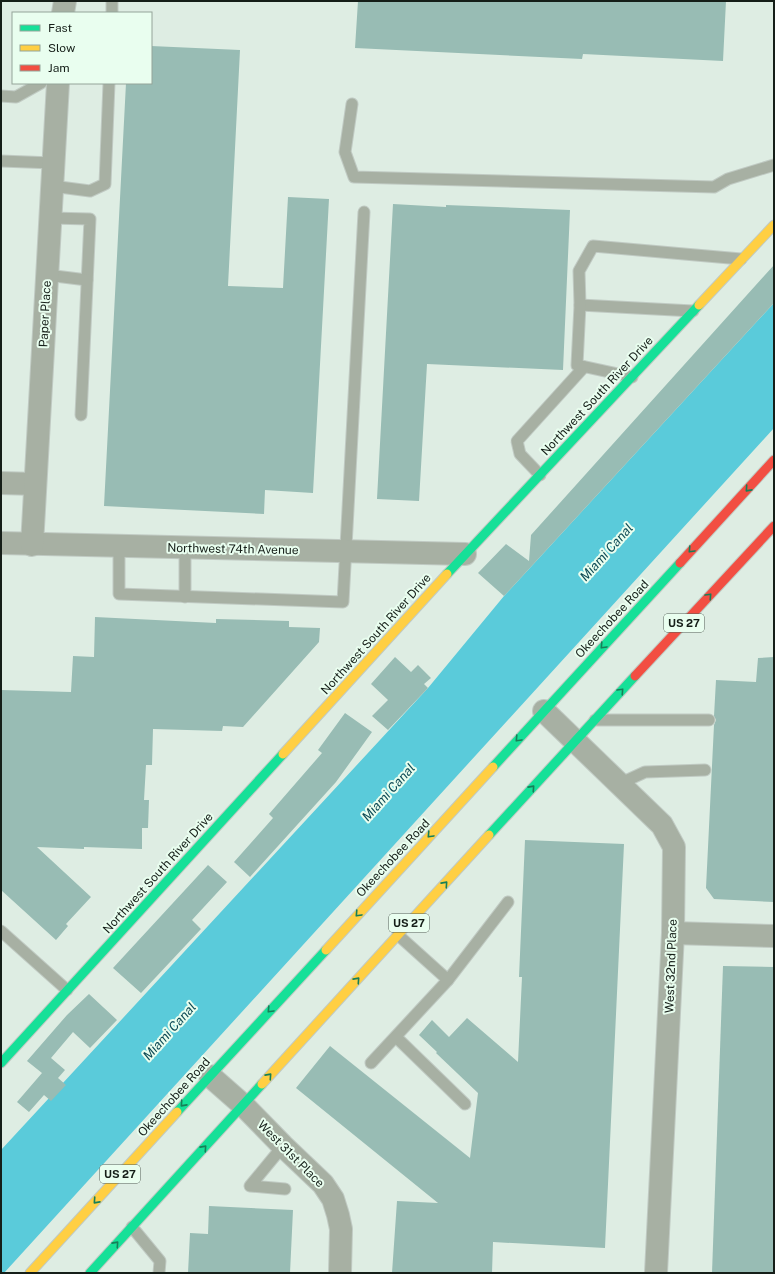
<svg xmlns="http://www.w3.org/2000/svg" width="775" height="1274" font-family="'Public Sans',sans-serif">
  <rect width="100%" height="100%" fill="#deede3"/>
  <polygon fill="#5acbda" points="774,303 774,428 4,1273 1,1273 1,1150 404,714 428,688 504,596"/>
  <g fill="#98bcb4">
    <polygon points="358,1 726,1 723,61 583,54 582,59 355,48"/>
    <polygon points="151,46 240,50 228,286 283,288 288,197 329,199 313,493 265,490 264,514 104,506 126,83 151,83"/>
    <polygon points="393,204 446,207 446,205 570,210 563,370 427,364 419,501 377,499"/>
    <polygon points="774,265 774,303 504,596 478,573 506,544 529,561 531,535"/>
    <polygon points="95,617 216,623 216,619 289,621 289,627 320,628 319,642 243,727 223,726 222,731 153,729 152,765 146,765 144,800 149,800 148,828 142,828 142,849 84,847 84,849 37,847 91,897 66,924 68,926 56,940 1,890 1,690 71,692 73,656 94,657"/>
    <polygon points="395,657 411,672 418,665 431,678 424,684 428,688 388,730 372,716 388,700 371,684"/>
    <polygon points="774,657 774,902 714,899 706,888 714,725 716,720 714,716 716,680 756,682 758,658"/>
    <polygon points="345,713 372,732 336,782 250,877 234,862 273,818 269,814 322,753 318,750"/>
    <polygon points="525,840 624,844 605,1248 493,1242 492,1273 392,1273 397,1201 438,1203 296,1088 330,1046 470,1158 478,1093 436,1053 437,1052 419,1035 432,1020 449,1037 467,1018 518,1062 522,977 519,977"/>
    <polygon points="208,865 227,882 192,920 201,929 141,993 113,968"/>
    <polygon points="723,966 774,967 774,1273 712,1273"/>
    <polygon points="89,994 117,1020 90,1048 73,1032 51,1058 65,1070 58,1078 66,1085 51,1101 44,1095 29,1112 17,1102 42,1073 27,1061 67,1015"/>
    <polygon points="209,1206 293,1210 290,1273 188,1273 190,1233 208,1234"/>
  </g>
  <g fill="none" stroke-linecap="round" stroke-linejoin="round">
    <defs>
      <g id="lane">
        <polyline points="112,13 112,1"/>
        <polyline points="1,96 16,97 41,83"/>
        <polyline points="352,104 345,152 354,177 714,187 728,179 774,165"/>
        <polyline points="1,161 53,163"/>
        <polyline points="52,186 90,191 105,184 109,83"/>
        <polyline points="51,218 90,219 81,415"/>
        <polyline points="47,275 87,280"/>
        <polyline points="580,305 693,311"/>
        <polyline points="632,377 577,365 580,305 579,271 593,246 741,259"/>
        <polyline points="540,475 520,454 517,441 584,367"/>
        <polyline points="119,547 119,594 343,602 364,212"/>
        <polyline points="185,548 185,597"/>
        <polyline points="595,720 709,720"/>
        <polyline points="619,784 645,772 705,770"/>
        <polyline points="1,931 67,990"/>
        <polyline points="448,980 508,902"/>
        <polyline points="396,1037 465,1104"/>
        <polyline points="371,1063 448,980 398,935"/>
        <polyline points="283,1146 250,1186 285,1189"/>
        <polyline points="132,1227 160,1261 159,1273"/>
      </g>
      <g id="street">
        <polyline points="63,13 65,1"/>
        <polyline points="1,483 35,484"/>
        <polyline points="1,543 465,554"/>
        <polyline points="32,545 58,83"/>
        <polyline points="544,711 662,825 674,847 673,933 656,1273"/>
        <polyline points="673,933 774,936"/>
        <polyline points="210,1076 243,1105 283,1146 323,1184 333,1199 338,1215 341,1229 340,1273"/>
      </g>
      <g id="fast">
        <polyline points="447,574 699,305"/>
        <polyline points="493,767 680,563"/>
        <polyline points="489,835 635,676"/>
        <polyline points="1,1063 283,754"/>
        <polyline points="177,1112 326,950"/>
        <polyline points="90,1273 262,1084"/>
      </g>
      <g id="slow">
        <polyline points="699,305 774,225"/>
        <polyline points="283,754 447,574"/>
        <polyline points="326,950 493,767"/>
        <polyline points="262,1084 489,835"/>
        <polyline points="30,1273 177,1112"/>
      </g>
      <g id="jam">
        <polyline points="680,563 774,460"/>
        <polyline points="635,676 774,526"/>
      </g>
    </defs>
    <use href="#lane" stroke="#c0cac3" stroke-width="13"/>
    <use href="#street" stroke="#c0cac3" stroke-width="24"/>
    <use href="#fast" stroke="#c0cac3" stroke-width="11"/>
    <use href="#slow" stroke="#c0cac3" stroke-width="11"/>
    <use href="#jam" stroke="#c0cac3" stroke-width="11"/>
    <use href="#lane" stroke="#a7b0a3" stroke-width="11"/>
    <use href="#street" stroke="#a7b0a3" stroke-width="22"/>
    <use href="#fast" stroke="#16e098" stroke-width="9"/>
    <use href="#slow" stroke="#ffcf43" stroke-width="9"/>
    <use href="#jam" stroke="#f24e42" stroke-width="9"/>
  </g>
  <defs><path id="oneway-chevron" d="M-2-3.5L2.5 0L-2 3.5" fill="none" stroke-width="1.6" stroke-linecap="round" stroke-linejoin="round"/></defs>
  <g stroke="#167f58">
    <use href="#oneway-chevron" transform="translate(748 489) rotate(132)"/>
    <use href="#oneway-chevron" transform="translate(691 550) rotate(133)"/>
    <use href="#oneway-chevron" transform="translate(709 596) rotate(-47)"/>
    <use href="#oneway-chevron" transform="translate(603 646) rotate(133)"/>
    <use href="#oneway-chevron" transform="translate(621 691) rotate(-47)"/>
    <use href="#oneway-chevron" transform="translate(518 739) rotate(133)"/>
    <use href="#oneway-chevron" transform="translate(532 788) rotate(-48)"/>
    <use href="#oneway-chevron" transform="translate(430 835) rotate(133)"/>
    <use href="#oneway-chevron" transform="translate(445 884) rotate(-48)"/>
    <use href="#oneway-chevron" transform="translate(358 914) rotate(133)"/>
    <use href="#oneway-chevron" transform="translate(357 980) rotate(-48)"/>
    <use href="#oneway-chevron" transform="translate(270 1010) rotate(133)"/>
    <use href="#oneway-chevron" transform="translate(269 1076) rotate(-48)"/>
    <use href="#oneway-chevron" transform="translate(183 1104) rotate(132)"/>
    <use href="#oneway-chevron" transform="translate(204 1148) rotate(-48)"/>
    <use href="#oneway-chevron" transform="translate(96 1201) rotate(132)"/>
    <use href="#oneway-chevron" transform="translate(116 1244) rotate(-48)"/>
  </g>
  <g text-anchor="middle" stroke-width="4" stroke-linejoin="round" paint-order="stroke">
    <g fill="#e9feef" stroke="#556158" stroke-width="1">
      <rect x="664" y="614" width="40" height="18" rx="3"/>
      <rect x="389" y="914" width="40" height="18" rx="3"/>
      <rect x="100" y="1165" width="40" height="18" rx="3"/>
    </g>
    <g font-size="11" font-weight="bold" fill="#151e18">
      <text x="684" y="627">US 27</text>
      <text x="409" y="927">US 27</text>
      <text x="120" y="1178">US 27</text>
    </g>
    <g font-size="12" fill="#151e18" stroke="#e9feef">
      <text transform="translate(45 314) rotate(-87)" y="4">Paper Place</text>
      <text transform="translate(597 396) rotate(-47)" y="4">Northwest South River Drive</text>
      <text transform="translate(233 549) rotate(1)" y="4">Northwest 74th Avenue</text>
      <text transform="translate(612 619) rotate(-47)" y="4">Okeechobee Road</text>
      <text transform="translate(376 634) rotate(-48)" y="4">Northwest South River Drive</text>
      <text transform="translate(393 858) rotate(-47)" y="4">Okeechobee Road</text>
      <text transform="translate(158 873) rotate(-48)" y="4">Northwest South River Drive</text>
      <text transform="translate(671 966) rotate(-88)" y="4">West 32nd Place</text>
      <text transform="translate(174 1097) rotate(-48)" y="4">Okeechobee Road</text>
      <text transform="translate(291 1154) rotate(45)" y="4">West 31st Place</text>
    </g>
    <g font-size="13" font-style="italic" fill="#0e4b56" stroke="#e9feef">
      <text transform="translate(606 552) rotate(-48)" y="5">Miami Canal</text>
      <text transform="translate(388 792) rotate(-48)" y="5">Miami Canal</text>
      <text transform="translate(169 1031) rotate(-48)" y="5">Miami Canal</text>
    </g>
  </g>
  <rect width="775" height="1274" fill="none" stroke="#151e18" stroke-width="4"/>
  <rect x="12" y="12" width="140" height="72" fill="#e9feef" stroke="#94a499"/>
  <rect x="20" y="25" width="20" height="6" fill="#16e098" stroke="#94a499"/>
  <text x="48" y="32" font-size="12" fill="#151e18">Fast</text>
  <rect x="20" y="45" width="20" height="6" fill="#ffcf43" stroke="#94a499"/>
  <text x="48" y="52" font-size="12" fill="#151e18">Slow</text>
  <rect x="20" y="65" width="20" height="6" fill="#f24e42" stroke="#94a499"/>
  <text x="48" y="72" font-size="12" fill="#151e18">Jam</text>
</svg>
